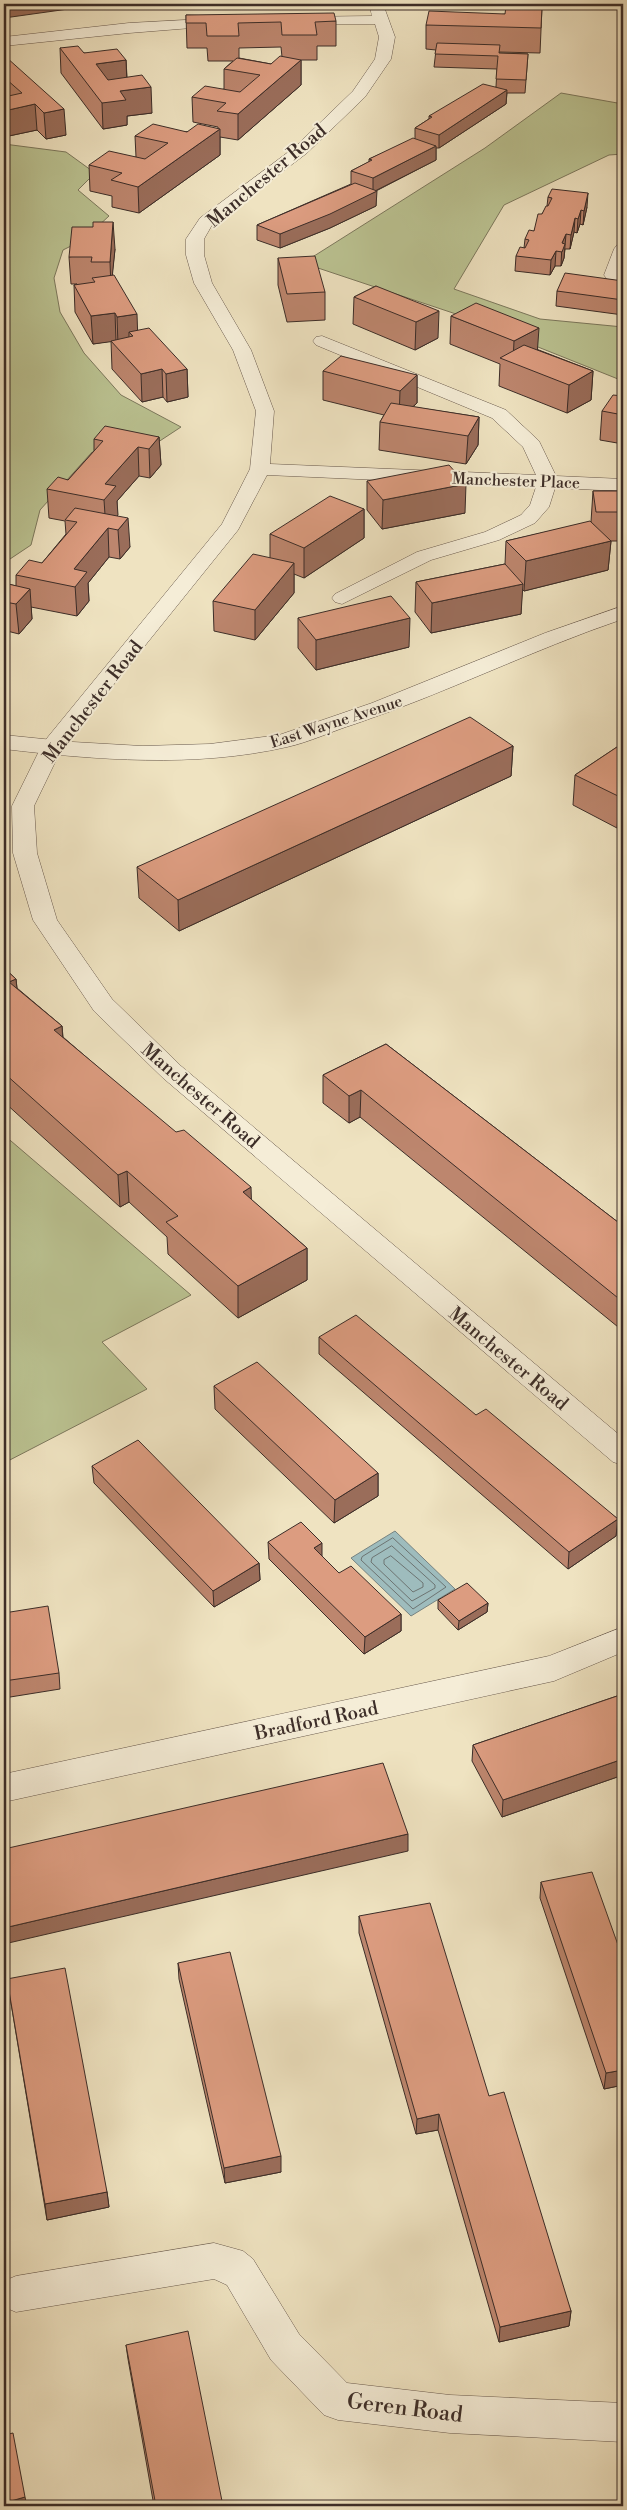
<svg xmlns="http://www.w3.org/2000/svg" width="627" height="2510" font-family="'Libre Bodoni',serif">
  <rect width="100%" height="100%" fill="#efe3c1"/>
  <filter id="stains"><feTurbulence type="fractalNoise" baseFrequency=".004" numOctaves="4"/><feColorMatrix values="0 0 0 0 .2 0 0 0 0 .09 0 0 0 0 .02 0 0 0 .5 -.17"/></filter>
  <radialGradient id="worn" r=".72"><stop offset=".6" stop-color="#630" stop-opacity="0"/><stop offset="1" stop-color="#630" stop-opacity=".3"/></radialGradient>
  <g fill="#bbc392" stroke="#7c785d">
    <polygon points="561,93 623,104 623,154 609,155 504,205 454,289 540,319 623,327 623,381 453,313 303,263 485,148"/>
    <polygon points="4,144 66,152 95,173 78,190 109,216 83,240 63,250 54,278 60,312 84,353 121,395 181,427 143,452 92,452 40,510 31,545 4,563"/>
    <polygon points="4,1135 191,1295 102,1342 147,1389 4,1463"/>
  </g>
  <polygon fill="#9ebcbd" stroke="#778381" points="395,1531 455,1589 411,1616 351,1558"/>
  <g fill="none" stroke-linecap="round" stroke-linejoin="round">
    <g stroke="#6d7472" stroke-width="1">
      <polygon points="393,1538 446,1587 413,1609 361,1560 362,1557"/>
      <polygon points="392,1546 435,1585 435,1588 412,1601 371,1562 372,1558"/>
      <polygon points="391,1556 423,1583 423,1587 413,1592 384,1564 384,1560"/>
    </g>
    <defs>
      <g id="minor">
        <polygon points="369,4 383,4 395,37 391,59 365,97 307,153 212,225 204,239 204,255 212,283 251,350 274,411 270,464 536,475 523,447 492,418 316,345 313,341 316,337 322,336 506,410 539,441 556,476 623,479 623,491 555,488 549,507 535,523 499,540 431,560 342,604 335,602 332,598 335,594 417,552 485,532 521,515 530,505 536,487 267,475 238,530 61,750 34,806 37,853 57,920 112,999 181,1066 623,1438 623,1465 613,1462 163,1078 94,1011 33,920 13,853 12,806 43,743 222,524 250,469 256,411 233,350 194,283 186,255 186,239 200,218 295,147 353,91 375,59 379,37 375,24 299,24 294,23 292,20 294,17 372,16"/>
        <polygon points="224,18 231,22 229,25 129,33 4,46 4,37 129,23"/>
        <polygon points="623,244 623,281 607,279 604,275 614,249 617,245"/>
        <polygon points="623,1627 623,1652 554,1681 4,1802 4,1774 549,1656"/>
        <polygon points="214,2243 243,2251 253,2259 299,2334 347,2383 450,2395 623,2403 623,2442 450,2433 338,2420 324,2415 271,2360 227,2285 214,2279 16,2312 4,2307 4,2281 16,2276"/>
      </g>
      <path id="tertiary" d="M 623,606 L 623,619 C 532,650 446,693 355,724 C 332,731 310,742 287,747 C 195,768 96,760 4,749 L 4,735 L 73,742 L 142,746 L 210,744 L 279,735 L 372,703 L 545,633 Z"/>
    </defs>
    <use href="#minor" stroke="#695a4e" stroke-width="1"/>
    <use href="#tertiary" stroke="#695a4e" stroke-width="1"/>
    <use href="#minor" fill="#f5edd7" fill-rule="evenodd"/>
    <use href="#tertiary" fill="#f5edd7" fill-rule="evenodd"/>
  </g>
  <g fill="#bd866e" stroke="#3c2d28" fill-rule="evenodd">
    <polygon points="542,7 540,53 499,52 499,53 528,54 525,93 507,93 506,104 439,148 436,148 436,160 376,191 376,206 330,228 280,248 257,240 257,225 351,184 351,171 369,162 369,159 415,139 415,128 429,119 429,116 496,87 497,69 434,67 436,50 426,49 426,25 505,14"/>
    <path d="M 186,15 L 336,21 L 336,46 L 317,46 L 317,60 L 301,60 L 301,85 L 238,140 L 220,137 L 220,155 L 139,213 L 112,207 L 112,196 L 90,191 L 89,165 L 136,157 L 135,136 L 218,129 L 218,127 L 193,122 L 192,97 L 224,89 L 224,69 L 233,61 L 208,61 L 207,48 L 187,48 ZM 281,47 L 282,57 L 271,64 L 239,58 L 239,48 Z"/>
    <polygon points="60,48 84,53 126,60 127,77 152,113 127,116 127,125 103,129 61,73"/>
    <polygon points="4,57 66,135 46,139 37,130 4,137"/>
    <polygon points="548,197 587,207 583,225 580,224 577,233 574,232 570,249 565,249 564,258 561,266 555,266 550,275 515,271 516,256 524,248 525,239 534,231 542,214 547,206"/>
    <polygon points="115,249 112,275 138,331 187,369 188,397 167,402 163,397 142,402 112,369 111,341 93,344 75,312 74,285 77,284 71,284 69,257"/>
    <polygon points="278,258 325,292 325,320 287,322 278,285"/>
    <polygon points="623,281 623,315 556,306 557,291"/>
    <polygon points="376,286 438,338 415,350 353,324 354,297"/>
    <polygon points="451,316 593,371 591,400 567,413 499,386 500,364 450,344"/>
    <polygon points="323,371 417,375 417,403 413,407 479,417 478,445 466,464 379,450 380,422 384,415 323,400"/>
    <polygon points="623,396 623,444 600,440 602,411"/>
    <polygon points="159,437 161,465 150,478 139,476 117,501 117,516 130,547 120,559 109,557 88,583 89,601 77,616 31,607 32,619 19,634 7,631 4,635 4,583 16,586 16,575 42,563 66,534 65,521 49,518 47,489 68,480 94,451 94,439"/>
    <polygon points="367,481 465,513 382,529 367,510"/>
    <polygon points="593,491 623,491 623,541 611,541 608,570 524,591 522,589 521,614 431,633 415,612 416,582 505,564 506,541 591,522"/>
    <polygon points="364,509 364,538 304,578 294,574 294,593 255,640 214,631 213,601 270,558 270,534"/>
    <polygon points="298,618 409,647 316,670 298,648"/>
    <polygon points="623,743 623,824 617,828 573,805 575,775"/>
    <polygon points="513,746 511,776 179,931 139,898 137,867"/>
    <polygon points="4,968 16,979 17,988 62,1026 63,1037 307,1248 307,1280 238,1318 168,1254 167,1237 129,1202 120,1207 4,1102"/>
    <polygon points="386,1044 623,1226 623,1331 360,1117 349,1123 323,1103 323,1075"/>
    <polygon points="319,1337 476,1415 618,1519 616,1536 568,1569 319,1354"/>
    <polygon points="214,1386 378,1473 378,1496 334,1523 215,1409"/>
    <polygon points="92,1466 259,1563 260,1580 214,1607 94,1483"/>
    <polygon points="268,1542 322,1556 339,1573 401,1614 401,1631 364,1654 269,1559"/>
    <polygon points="438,1600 488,1603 487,1612 458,1630 438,1609"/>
    <polygon points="4,1613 59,1673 60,1689 4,1698"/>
    <polygon points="623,1694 623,1775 502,1817 472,1761 473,1745"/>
    <polygon points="541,1882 623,2085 604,2089 540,1898"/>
    <polygon points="359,1916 489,2096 571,2311 569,2326 499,2342 438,2130 416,2134 359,1933"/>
    <polygon points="178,1963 281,2172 225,2183 179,1979"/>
    <polygon points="7,1979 107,2192 109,2207 47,2220"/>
    <polygon points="126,2345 223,2506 154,2506 128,2359"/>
  </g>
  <g fill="#9a6d5a" stroke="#3c2d28">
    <polygon points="4,4 104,4 4,18"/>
    <polygon points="126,60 127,85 97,89 96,64"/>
    <polygon points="301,60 301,85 238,140 238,114"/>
    <polygon points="6,79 8,105 4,105 4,80"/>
    <polygon points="151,87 152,113 127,116 127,125 103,129 102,103 120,91"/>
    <polygon points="507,90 506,104 439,148 439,135"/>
    <polygon points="35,104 37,130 4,137 4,111"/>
    <polygon points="64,109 66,135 46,139 44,113"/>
    <polygon points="220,129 220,155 139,213 138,187"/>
    <polygon points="436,146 436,160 373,192 373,178"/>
    <polygon points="377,191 376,206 330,228 280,248 280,234"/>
    <polygon points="588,193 587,207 583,225 584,211"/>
    <polygon points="581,210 580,224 577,233 578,219"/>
    <polygon points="575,218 574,232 570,249 571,235"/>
    <polygon points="113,222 115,249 111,289 110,262"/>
    <polygon points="566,234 564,258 561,266 562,243"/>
    <polygon points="556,251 555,266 550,275 551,260"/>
    <polygon points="439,311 438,338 415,350 416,322"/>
    <polygon points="115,313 116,341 93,344 91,316"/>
    <polygon points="137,314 138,342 129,332 129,343 118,345 117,317"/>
    <polygon points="539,328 537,356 513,363 514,341"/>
    <polygon points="162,369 163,397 142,402 141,374"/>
    <polygon points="187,369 188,397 167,402 166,374"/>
    <polygon points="593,371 591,400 567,413 569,385"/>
    <polygon points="417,375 417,403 399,419 400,391"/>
    <polygon points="479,417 478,445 466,464 468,436"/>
    <polygon points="159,437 161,465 150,478 149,449"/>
    <polygon points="138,447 139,476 117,501 118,515 106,529 104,500 105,484"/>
    <polygon points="466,484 465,513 382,529 383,500"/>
    <polygon points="364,509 364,538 304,578 304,548"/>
    <polygon points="128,518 130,547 120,559 118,530"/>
    <polygon points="108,528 109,557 88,583 89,601 77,616 74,569"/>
    <polygon points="611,541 608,570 524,591 526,561"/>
    <polygon points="294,563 294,593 255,640 255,610"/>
    <polygon points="523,584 521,614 431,633 432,603"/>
    <polygon points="30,589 32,619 19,634 16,604"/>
    <polygon points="5,602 7,631 4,635 4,603"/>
    <polygon points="410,618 409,647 316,670 316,640"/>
    <polygon points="513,746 511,776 179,931 178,900"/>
    <polygon points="623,795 623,824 617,828 620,797"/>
    <polygon points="16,979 19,1010 9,982"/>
    <polygon points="62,1026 64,1058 54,1030"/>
    <polygon points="361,1090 360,1117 349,1123 349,1096"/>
    <polygon points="127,1171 129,1202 120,1207 118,1175"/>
    <polygon points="251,1187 252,1219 243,1192"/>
    <polygon points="307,1248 307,1280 238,1318 238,1286"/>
    <polygon points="378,1473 378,1496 334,1523 335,1500"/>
    <polygon points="618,1519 616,1536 568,1569 569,1552"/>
    <polygon points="322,1543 322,1560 314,1548"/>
    <polygon points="259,1563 260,1580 214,1607 213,1591"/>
    <polygon points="488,1603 487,1612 458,1630 459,1621"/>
    <polygon points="401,1614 401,1631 364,1654 365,1637"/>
    <polygon points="623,1759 623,1775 502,1817 503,1800"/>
    <polygon points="408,1834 408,1851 4,1944 4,1928"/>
    <polygon points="623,2070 623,2085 604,2089 606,2073"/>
    <polygon points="439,2114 438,2130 416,2134 417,2119"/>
    <polygon points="281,2156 281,2172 225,2183 224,2168"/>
    <polygon points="107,2192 109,2207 47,2220 45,2204"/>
    <polygon points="571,2311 569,2326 499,2342 500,2327"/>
    <polygon points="25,2497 27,2506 4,2506 4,2503"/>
  </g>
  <g fill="#dc9c80" stroke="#3c2d28">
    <polygon points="506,6 542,7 541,28 426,25 429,11 505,14"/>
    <polygon points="334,13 336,21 315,22 317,35 282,35 281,22 238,23 239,36 207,36 206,23 186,23 186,15"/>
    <polygon points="437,43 500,45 499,53 528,54 526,80 496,79 498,56 435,54"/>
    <polygon points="78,46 84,53 117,49 126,60 96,64 108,80 142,75 151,87 120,91 126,100 102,103 60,48"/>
    <polygon points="280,56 301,60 238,114 217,111 226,103 192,97 205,86 240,92 260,75 224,69 237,58 271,64"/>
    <polygon points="4,57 6,57 64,109 44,113 35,104 4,111 4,97 22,93 6,79 4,80"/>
    <polygon points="483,84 507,90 439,135 415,128 432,117 429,116"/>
    <polygon points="153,124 187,132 198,124 220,129 138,187 111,180 122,173 89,165 109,151 145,159 168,143 135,136"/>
    <polygon points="413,138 436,146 373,178 351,171 372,160 369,159"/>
    <polygon points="355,183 377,191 330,214 280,234 257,225"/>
    <polygon points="552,189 588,193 584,211 581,210 578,219 575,218 571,235 566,234 562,243 565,244 562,252 556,251 551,260 516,256 520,247 525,248 529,240 525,239 529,230 534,231 538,214 542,214 546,206 548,206 552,198 548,197"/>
    <polygon points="93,222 113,222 110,262 91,262 92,257 69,257 72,227 93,227"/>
    <polygon points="315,256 325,292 287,294 278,258"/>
    <polygon points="565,273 623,281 623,300 557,291"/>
    <polygon points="114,275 137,314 117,317 115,313 91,316 74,285 95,282 92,278"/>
    <polygon points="376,286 439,311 416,322 354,297"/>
    <polygon points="476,303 539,328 514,341 451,316"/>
    <polygon points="149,328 187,369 166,374 162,369 141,374 111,341 133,336 129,332"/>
    <polygon points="524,345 593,371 569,385 500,358"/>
    <polygon points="341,356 417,375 400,391 323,371"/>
    <polygon points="613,395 623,396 623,415 602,411"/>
    <polygon points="391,403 479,417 468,436 380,422"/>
    <polygon points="105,426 159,437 149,449 138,447 105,484 116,486 104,500 47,489 58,477 68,480 103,441 94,439"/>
    <polygon points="449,465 466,484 383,500 367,481"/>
    <polygon points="593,491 623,491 623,512 596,512"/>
    <polygon points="330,496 364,509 304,548 270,534"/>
    <polygon points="75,508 128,518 118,530 108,528 74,569 87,572 75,587 16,575 29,560 42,563 77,522 65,520"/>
    <polygon points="590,521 611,541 526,561 506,541"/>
    <polygon points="253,554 294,563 255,610 213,601"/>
    <polygon points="505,564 523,584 432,603 416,582"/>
    <polygon points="4,583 30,589 16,604 5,602 4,603"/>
    <polygon points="391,596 410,618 316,640 298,618"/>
    <polygon points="470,717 513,746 178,900 137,867"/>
    <polygon points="623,743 623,795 620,797 575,775"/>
    <polygon points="4,968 16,979 9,982 62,1026 54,1030 176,1132 184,1130 251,1187 243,1192 307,1248 238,1286 166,1222 178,1216 127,1171 118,1175 4,1073"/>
    <polygon points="386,1044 623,1226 623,1302 361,1090 349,1096 323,1075"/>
    <polygon points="356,1315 476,1415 486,1409 618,1519 569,1552 319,1337"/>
    <polygon points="257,1362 378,1473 335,1500 214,1386"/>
    <polygon points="138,1440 259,1563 213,1591 92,1466"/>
    <polygon points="301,1522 322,1543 314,1548 339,1573 351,1566 401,1614 365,1637 268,1542"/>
    <polygon points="467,1583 488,1603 459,1621 438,1600"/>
    <polygon points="48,1606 59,1673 4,1681 4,1613"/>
    <polygon points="623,1694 623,1759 503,1800 473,1745"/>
    <polygon points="383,1763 408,1834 4,1928 4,1849"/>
    <polygon points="592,1872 623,1959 623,2070 606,2073 541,1882"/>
    <polygon points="430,1903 489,2096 504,2092 571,2311 500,2327 439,2114 417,2119 359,1916"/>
    <polygon points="230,1952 281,2156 224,2168 178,1963"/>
    <polygon points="65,1968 107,2192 45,2204 7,1979"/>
    <polygon points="188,2331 223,2506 156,2506 126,2345"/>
    <polygon points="13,2433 25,2497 4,2503 4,2435"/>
    <polygon points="623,2500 623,2506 592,2506"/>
  </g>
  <g text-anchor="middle" stroke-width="4" stroke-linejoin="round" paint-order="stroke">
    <g font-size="16" fill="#3c2d28" stroke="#f5edd7">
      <text transform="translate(516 480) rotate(2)" y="6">Manchester Place</text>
      <text transform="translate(336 721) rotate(-18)" y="6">East Wayne Avenue</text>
    </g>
    <g font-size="19" fill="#3c2d28" stroke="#f5edd7">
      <text transform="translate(266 175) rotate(-40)" y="7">Manchester Road</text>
      <text transform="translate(92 701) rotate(-52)" y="7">Manchester Road</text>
      <text transform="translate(201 1095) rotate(41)" y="7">Manchester Road</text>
      <text transform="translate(509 1358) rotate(40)" y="7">Manchester Road</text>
      <text transform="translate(316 1720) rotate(-12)" y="7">Bradford Road</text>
    </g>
    <g font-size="22" fill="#3c2d28" stroke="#f5edd7">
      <text transform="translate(405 2407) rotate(7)" y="8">Geren Road</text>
    </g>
  </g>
  <rect width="627" height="2510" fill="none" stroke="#efe3c1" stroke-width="20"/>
  <rect x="5" y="5" width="617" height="2500" fill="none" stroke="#3c2d28" stroke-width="2.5"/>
  <rect x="10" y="10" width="607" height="2490" fill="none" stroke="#3c2d28"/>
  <rect width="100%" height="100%" filter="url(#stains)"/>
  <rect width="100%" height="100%" fill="url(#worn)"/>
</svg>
